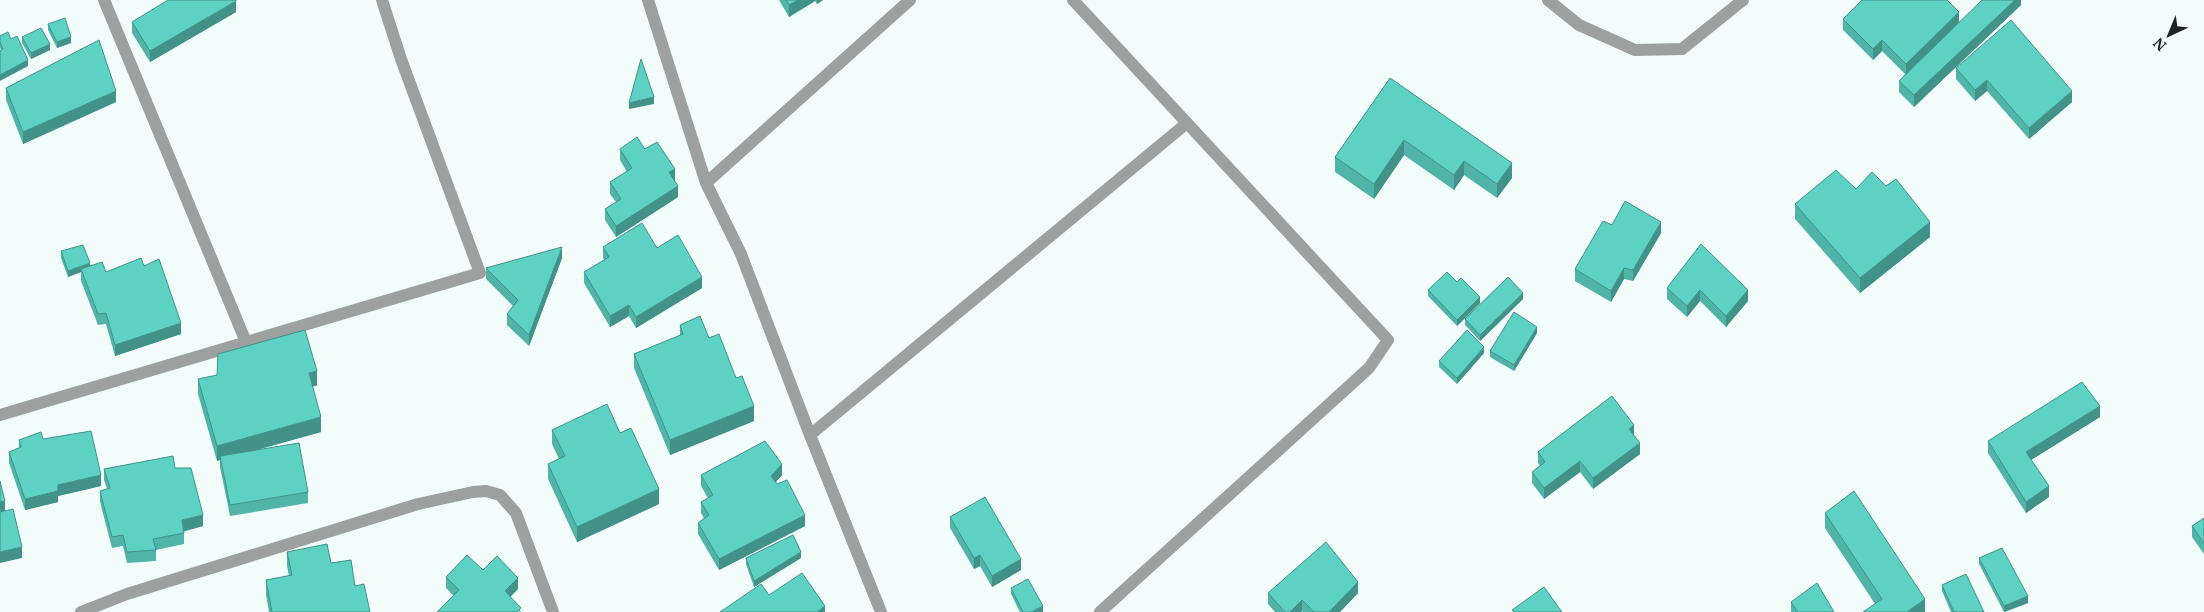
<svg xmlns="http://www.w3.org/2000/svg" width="2204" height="612" viewBox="0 0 2204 612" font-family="Merriweather,serif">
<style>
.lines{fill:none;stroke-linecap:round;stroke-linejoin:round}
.street{stroke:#9ca09f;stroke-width:12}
.wall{fill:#51b4a9}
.shaded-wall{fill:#42928a}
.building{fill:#5ed1c5;stroke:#42928a}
</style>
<rect width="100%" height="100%" fill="#f2fcfb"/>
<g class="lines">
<path class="street" d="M104,0L246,342
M648,0L706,183L741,254L810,435L881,612
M1548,0L1579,25L1635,50L1682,49L1743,0
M706,183L910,0
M0,415L480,273L401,59L382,0
M810,435L1187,123L1073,0
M81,612L127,594L418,504L473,492L486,491L500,495L516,513L553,612
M1100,612L1369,368L1388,340L1187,123"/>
</g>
<path class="wall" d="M779,0H823L817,4L815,1L789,17Z
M2021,0V5L1914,107L1899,92V81L1905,74L1882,51L1873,60L1843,30V19L1959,23Z
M236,12L150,62L132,33V22Z
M48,24L71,43L57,48L48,30Z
M0,36L28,66L1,50L0,48Z
M22,37L50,50L31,59L22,43Z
M1956,68L2072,102L2029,139L1987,91L1975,101L1956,79Z
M1390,78L1512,178L1497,198L1464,175L1454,190L1404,155L1374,199L1335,172V157Z
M6,88L116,102L23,144L6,100Z
M620,149H645L675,180H674L678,197L616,237L605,220V209L616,202L610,194V182L627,172L620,160Z
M1856,189L1930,237L1860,293L1795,219V204Z
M1612,225L1661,233L1633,281L1624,279L1611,302L1575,281V269Z
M603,247L657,248L702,288L636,328L629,316L610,327L584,283V272L604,260L603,258Z
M61,251L90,266L106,272L181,334L115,356L106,324L98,325L81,281V272L68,277L61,258Z
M562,258L529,346L507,325V314L513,306L486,279V268Z
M1667,288L1748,290V301L1726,327L1700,301L1687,317L1667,299Z
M1428,290L1480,303L1457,326L1428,296Z
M1523,299L1480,341L1465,325V319Z
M680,325L709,338L736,378L754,421L670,455L634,368V354L680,336Z
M1537,333L1514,371L1490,357V351Z
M1484,353L1457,384L1439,367V361Z
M198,379L317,385L312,387L321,432L252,451L308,492V503L230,516L220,467V460L217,461L198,394Z
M2100,417L2031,460L2049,497L2026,513L1988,453V441Z
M552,430L620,433L659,504L577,542L548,479V464L559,459L552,444Z
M1634,435L1640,454L1593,489L1580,472L1544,499L1532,483V472L1540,466L1538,463V452Z
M43,439L101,486L58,496V502L25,510L9,463V452L19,448V440Z
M175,468L203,526L184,531V544L156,550V561L127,563L123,546L112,548L100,502V491L107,489L104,480V469Z
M701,475H782L776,482L805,526L719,570L698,534V523L704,518L701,513V502L708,498L701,486Z
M1825,513L1925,612L1875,604L1825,528Z
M950,517L1021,570L992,587L980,566L974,569L950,528Z
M2204,518V554L2192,537V526Z
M287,552L331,563L355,586L370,612H269L266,595V580L289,576L287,566Z
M746,558H801L754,587L746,564Z
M1979,558L2028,603L2004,612L1979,564Z
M483,570L518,589L510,597L521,612L453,595L446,588V577Z
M1942,585L1984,612H1951L1942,591Z
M1011,588L1043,612H1020L1011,594Z
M1268,593H1358L1340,612H1303L1302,611L1301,612H1275L1268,604Z
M1791,602L1834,612H1791Z"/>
<path class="shaded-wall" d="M798,0H815V1L789,17V5Z
M817,0H823L817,4Z
M2015,0H2021V5L1914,107V95Z
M236,1V12L150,62V51Z
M1959,12V23L1906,75V64Z
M71,37V43L57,48V42Z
M1882,40V51L1873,60V49Z
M50,44V50L31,59V53Z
M28,60V66L0,81V75Z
M1987,80V91L1975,101V90Z
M116,91V102L23,144V132Z
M2072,91V102L2029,139V128Z
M654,97V104L629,109V103Z
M1404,140V155L1374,199V184Z
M1464,161V175L1454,190V175Z
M1512,163V178L1497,198V184Z
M675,169V180L669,183V172Z
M678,186V197L616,237V226Z
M1661,222V233L1633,281V270Z
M1930,222V237L1860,293V278Z
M562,247V258L529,346V335Z
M90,263V269H81V272L68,277V271Z
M1624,268V279L1611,302V291Z
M702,277V288L636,328V317Z
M1700,290V301L1687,317V306Z
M1748,290V301L1726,327V316Z
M1523,293V299L1480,341V335Z
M1480,297V303L1457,326V320Z
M629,305V316L610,327V316Z
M181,323V334L115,356V345Z
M1537,327V333L1514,371V365Z
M1484,347V353L1457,384V378Z
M317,371V385L309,388V373Z
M754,406V421L670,455V440Z
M2100,406V417L2026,463V452Z
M321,417V432L221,460L220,456V460L217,461V446Z
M1634,425V436L1629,429Z
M1640,443V454L1593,489V478Z
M1580,461V472L1544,499V488Z
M782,464V475L771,487V476Z
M101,475V486L58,496V502L25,510V499L58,485Z
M2049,486V497L2026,513V502Z
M659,489V504L577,542V527Z
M5,501V512L0,513V502Z
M203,515V526L182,532V520Z
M805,515V526L719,570V559Z
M22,547V558L0,563V552Z
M801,552V558L754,587V581Z
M980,555V566L974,569V558Z
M1021,559V570L992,587V576Z
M518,578V589L505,602V591Z
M1358,582V593L1340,612H1329Z
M2028,596V603L2004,612V606Z
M1925,599V612H1907Z
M1302,600V611L1301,612H1290Z
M825,606V612H817Z
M1043,606V612H1031Z"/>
<path class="building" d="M168,0H236V1L150,51L132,22Z
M786,0H798L789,5Z
M1862,0H1947L1959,12L1906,64L1882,40L1873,49L1843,19Z
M1982,0H2015L1914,95L1899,81Z
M65,18L71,37L57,42L48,24Z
M2011,20L2072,91L2029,128L1987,80L1975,90L1956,68Z
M41,28L50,44L31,53L22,37Z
M8,32L11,39L17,36L28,60L0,75V51L3,49L0,42V36Z
M99,40L116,91L23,132L6,88Z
M641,59L654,97L629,103Z
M1390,78L1512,163L1497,184L1464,161L1454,175L1404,140L1374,184L1335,157Z
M637,137L645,149L657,142L675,169L669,172L678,186L616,226L605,209L621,199L610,182L632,168L620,149Z
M1836,170L1856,189L1872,172L1886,186L1896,179L1930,222L1860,278L1795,204Z
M1625,201L1661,222L1633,270L1624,268L1611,291L1575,269L1603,221L1612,225Z
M642,223L657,248L678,235L702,277L636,317L629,305L610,316L584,272L609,257L603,247Z
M1701,244L1748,290L1726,316L1700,290L1687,306L1667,288Z
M83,245L90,263L68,271L61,251Z
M562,247L529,335L507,314L518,300L486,268Z
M141,258L144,266L159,259L181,323L115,345L106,313L98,314L81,269L102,262L106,272Z
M1447,272L1457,282L1461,278L1480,297L1457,320L1428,290Z
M1508,277L1523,293L1480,335L1465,319Z
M1514,312L1537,327L1514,365L1490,351Z
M700,316L709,338L719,334L736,378L742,376L754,406L670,440L634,354L683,334L680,325Z
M305,330L317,371L309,373L321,417L217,446L198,379L217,375L218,354Z
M1467,330L1484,347L1457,378L1439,361Z
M2082,382L2100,406L2026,452L2049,486L2026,502L1988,441Z
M1612,396L1634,425L1629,429L1640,443L1593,478L1580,461L1544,488L1532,472L1545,462L1538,452Z
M607,404L620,433L631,428L659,489L577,527L548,464L565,456L552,430Z
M91,431L101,475L58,485V491L25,499L9,452L21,447L19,440L41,432L43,439Z
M765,441L782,464L771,476L777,484L787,480L805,515L719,559L698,523L709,515L701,502L713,495L701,475Z
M299,443L308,492L230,505L220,456Z
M173,456L175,468H191L203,515L182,520L184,533L153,539L156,550L127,552L123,535L112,537L100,491L110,488L104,469Z
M0,481L5,501L0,502Z
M1854,491L1925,599L1907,612H1863L1882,599L1825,513Z
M985,497L1021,559L992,576L980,555L974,558L950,517Z
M13,509L22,547L0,552V512Z
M2204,518V543L2192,526Z
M793,535L801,552L754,581L746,558Z
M1326,542L1358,582L1329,612H1314L1302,600L1290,612H1285L1268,593Z
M327,544L331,563L351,560L355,586L364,584L370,612H272L266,580L292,575L287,552Z
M2002,548L2028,596L2004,606L1979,558Z
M467,555L483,570L497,556L518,578L505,591L521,608L517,612H437L459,590L446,577Z
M802,573L825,606L817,612H720L761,584L769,595Z
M1966,574L1984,612H1954L1942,585Z
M1028,579L1043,606L1031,612H1023L1011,588Z
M1817,583L1834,612H1798L1791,602Z
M1544,587L1562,612H1514L1512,610Z"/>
<g transform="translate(2169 35) rotate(224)" stroke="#f2fcfb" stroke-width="4" paint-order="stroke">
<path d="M0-4L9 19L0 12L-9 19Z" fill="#1f2322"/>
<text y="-8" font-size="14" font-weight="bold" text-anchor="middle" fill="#1f2322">N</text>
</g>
</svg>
